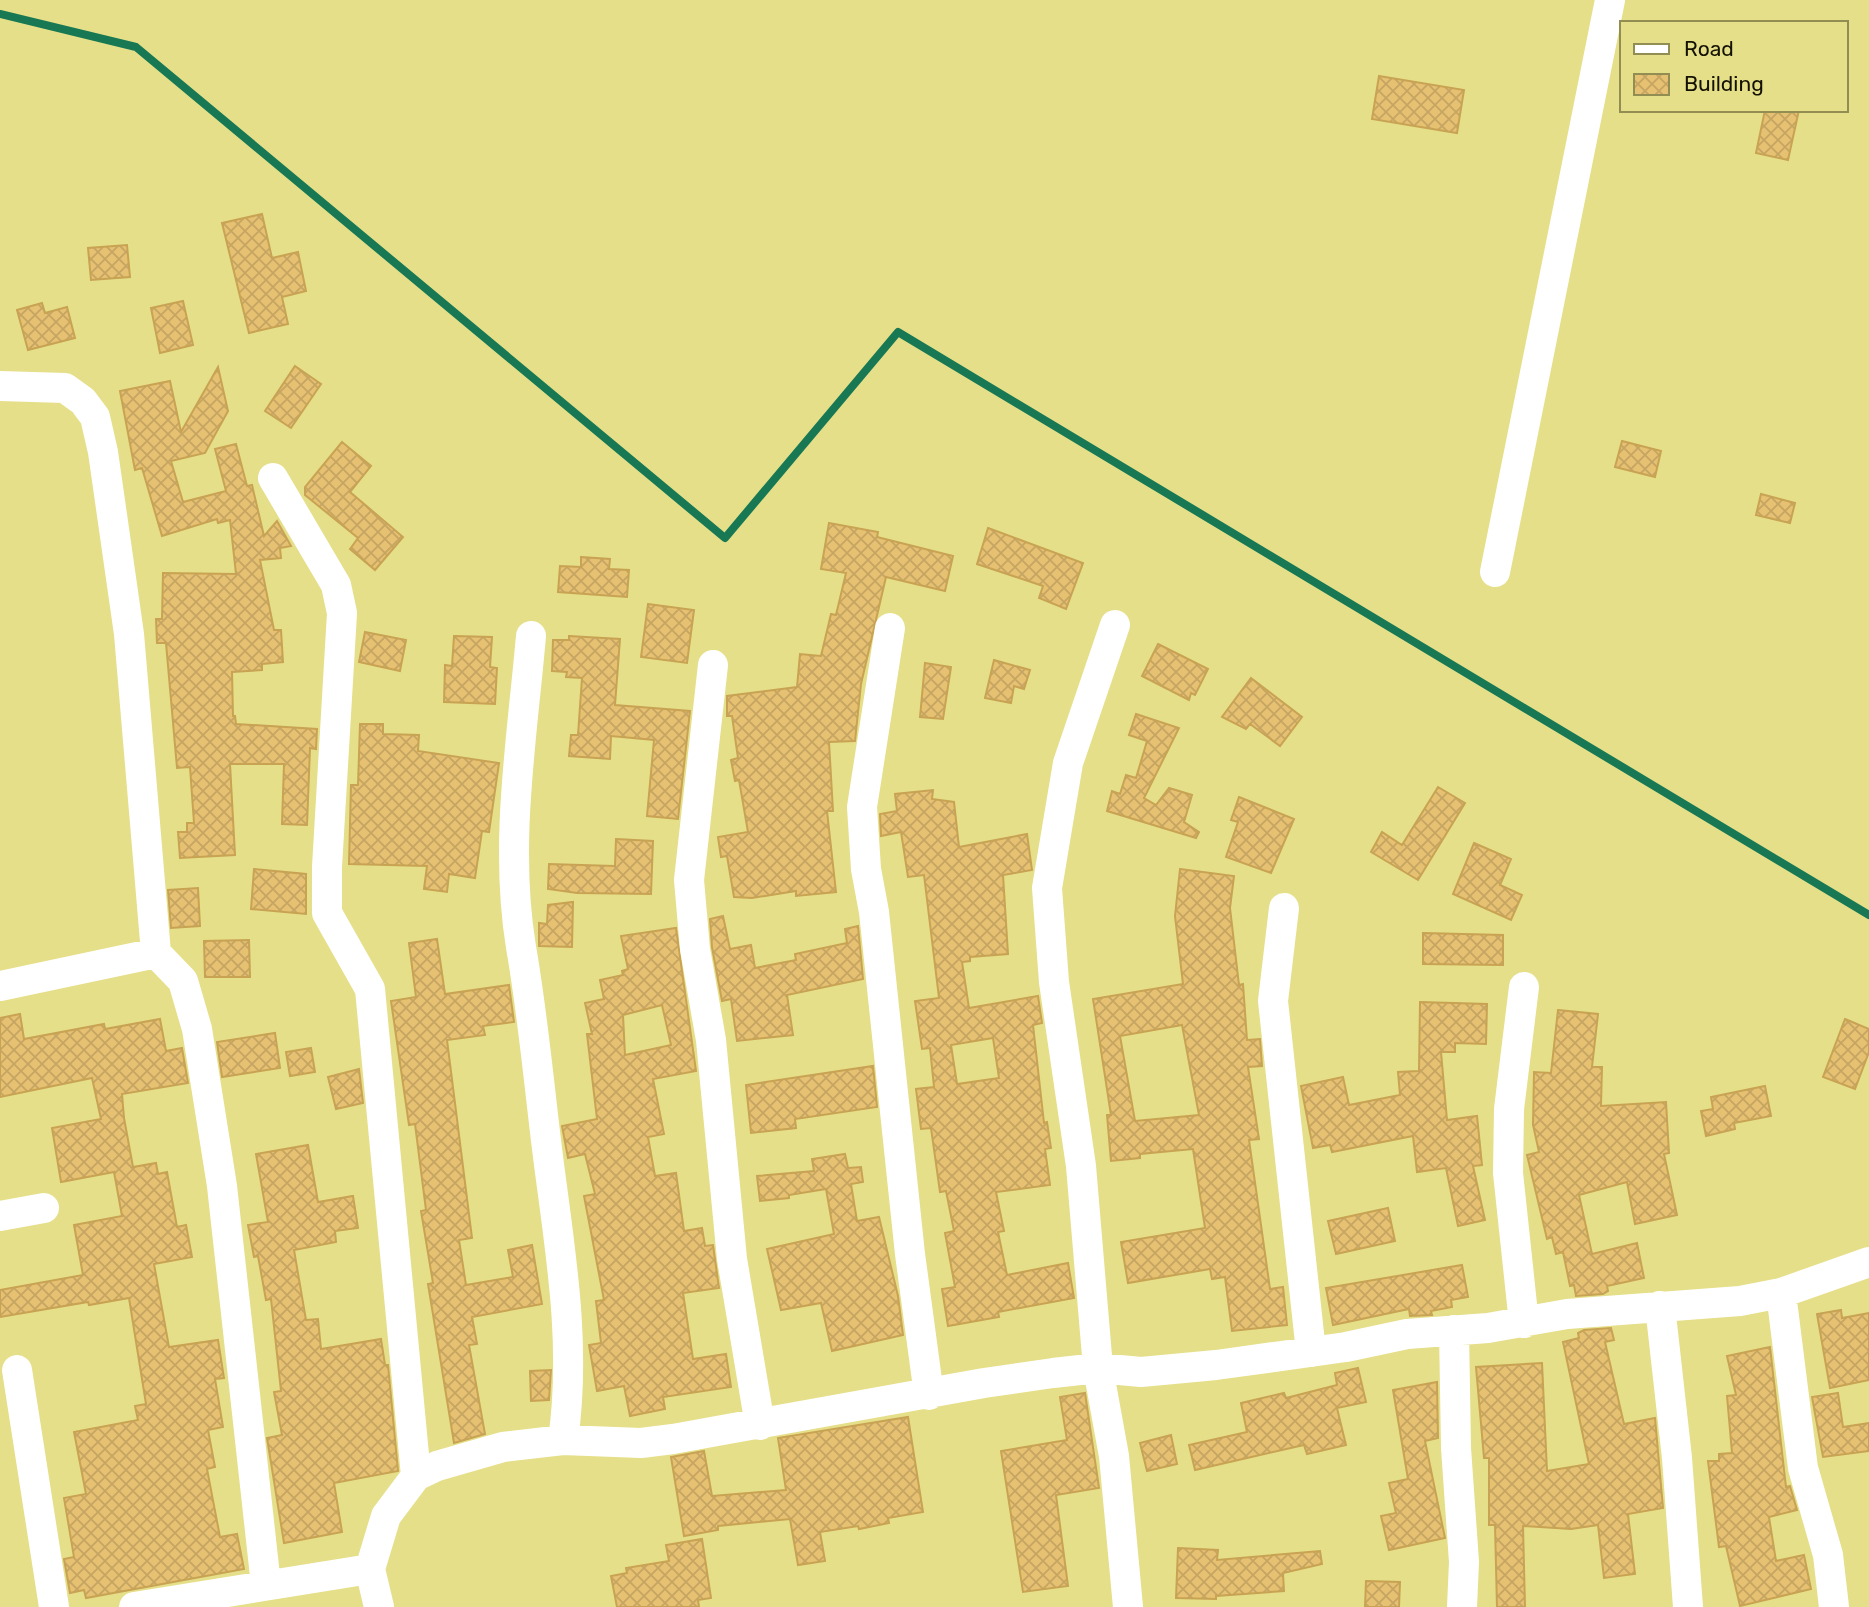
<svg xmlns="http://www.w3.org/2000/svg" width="1869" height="1607" viewBox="0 0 1869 1607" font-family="Rubik,sans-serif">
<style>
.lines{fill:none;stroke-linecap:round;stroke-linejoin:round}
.stream{stroke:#177853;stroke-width:8}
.building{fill:url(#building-cross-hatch);stroke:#c8a354;stroke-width:2;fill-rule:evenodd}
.minor{stroke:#fff;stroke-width:30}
</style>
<defs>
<pattern id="building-cross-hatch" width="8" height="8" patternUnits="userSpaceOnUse" patternTransform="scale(1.75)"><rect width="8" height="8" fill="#e7c172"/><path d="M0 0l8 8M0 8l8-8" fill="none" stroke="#c5a561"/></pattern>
</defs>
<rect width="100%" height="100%" fill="#e6df89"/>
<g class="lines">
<path class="stream" d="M0,14L136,47L725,538L898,332L1869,915"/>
</g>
<path class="building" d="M1379,76L1464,90L1457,133L1372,119Z
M1765,110H1799L1788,160L1756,153Z
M262,214L272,258L298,252L306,291L282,297L288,324L249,333L222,223Z
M127,245L130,277L91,280L88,248Z
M183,301L193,345L160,353L151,308Z
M42,303L45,313L67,307L75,338L28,350L17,310Z
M295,366L321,384L291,428L265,411Z
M218,367L228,411L205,453L171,461L183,502L226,491L215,449L236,444L247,486L252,485L264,536L277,521L291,546L280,548L281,558L260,560L274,630H281L283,662L262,664V670L232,672L233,716H235L236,724L317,729L316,749L310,748L307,825L282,824L284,764H230L235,855L180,858L178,832H187V823H194L190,767L177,768L166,643H157L156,619H162L163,573L236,574L230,520L218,523L217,519L162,536L142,468L135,470L120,391L170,381L181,432Z
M1622,441L1661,451L1655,477L1615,467Z
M342,442L371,466L350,492L403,537L375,570L350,549L358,538L305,495V487Z
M1761,494L1795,503L1790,523L1756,515Z
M829,523L878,532L877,537L953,556L945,591L886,577L861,684L855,741L829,742L833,811H827L836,892L796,896V891L752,898L734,897L727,856L721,857L718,837L748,832L739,780L735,781L731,760L738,758L732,716H727V696L797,687L800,654L821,656L831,614L836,615L846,573L821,569Z
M988,528L1083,563L1066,609L1039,598L1043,586L977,564Z
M581,557L610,559L609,569L629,570L627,597L558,592L560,566L581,567Z
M648,604L694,610L687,663L641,657Z
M365,632L406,640L400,671L359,662Z
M454,636L492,637L490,667L497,668L495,704L444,702L445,665L452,666Z
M569,636L620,639L615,705L690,711L678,819L647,816L654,740L611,736L610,759L569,756L571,735H578L582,678L566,677L567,672L552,671L553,640H569Z
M1158,644L1208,669L1195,695L1191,693L1189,700L1142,676Z
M994,660L1030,670L1024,689L1014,686L1011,703L985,698Z
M925,663L951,667L943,719L920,717Z
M1251,678L1302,717L1280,746L1250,724L1246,729L1222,717Z
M1136,714L1179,728L1144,798L1156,805L1169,788L1192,795L1184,822L1199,832L1196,838L1107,811L1112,791L1120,794L1126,775L1136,778L1147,741L1129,735Z
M360,724H383V734L419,735L418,751L499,763L489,832L482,831L475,878L449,874L447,892L424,889L427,866L349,864L351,785H358Z
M1438,787L1465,803L1418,880L1371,852L1382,832L1402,845Z
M933,790L932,799L954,802L959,847L1027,834L1032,870L1003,875L1008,954L970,957V961L962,962L969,1008L1038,996L1042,1023L1033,1025L1044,1123L1047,1122L1051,1148L1045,1149L1050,1185L996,1192L1004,1231L998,1232L1007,1275L1068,1263L1074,1298L998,1312L999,1317L948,1326L942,1289L955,1287L945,1233L954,1231L946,1191L940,1192L931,1128L921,1129L916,1089L934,1087L930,1048L922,1049L915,1001L939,998L924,875L908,877L901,832L881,836L880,814L897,811L895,794ZM993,1038L999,1078L957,1084L951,1045Z
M1239,797L1294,819L1271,873L1226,857L1238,822L1231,820Z
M616,839L653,841L651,894L577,893L548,889L549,864L615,866Z
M1474,843L1511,859L1500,885L1522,895L1511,920L1453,894Z
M254,869L306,874V914L251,909Z
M1180,869L1234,876L1230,908L1239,985L1243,984L1247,1040L1260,1039L1262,1066L1248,1067L1259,1139L1249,1140L1270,1289L1283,1287L1287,1325L1232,1331L1225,1277L1212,1279L1210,1269L1128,1283L1121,1242L1205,1228L1193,1149L1140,1154V1158L1111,1161L1107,1115H1111L1093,999L1183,984L1175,916ZM1182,1025L1199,1115L1135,1121L1120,1036Z
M198,888L200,926L171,928L168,890Z
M573,902L572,947L539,946V923L547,924L548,905Z
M723,916L730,949L751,945L755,968L796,960L795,954L847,943L845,929L858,926L863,979L787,995L793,1035L737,1041L731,999L722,1001L712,947L710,919Z
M676,928L696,1071L653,1079L664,1134L648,1137L655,1176L676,1173L684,1231L702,1228L705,1246L713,1245L719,1288L683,1293L693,1359L726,1354L731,1387L663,1397L665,1409L630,1416L624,1386L597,1391L589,1345L601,1343L596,1301L604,1300L584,1196L595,1194L585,1154L568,1158L562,1126L597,1119L587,1034H592L585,1003L604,999L600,980L623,975L622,971L628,969L621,936ZM662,1005L671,1045L625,1055L623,1015Z
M1423,933L1503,935V965L1423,964Z
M437,939L445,994L509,985L514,1022L483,1026L485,1035L447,1040L472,1238L459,1240L466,1285L513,1277L508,1250L532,1245L542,1304L472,1317L477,1344L469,1345L485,1434L454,1443L428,1284L433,1283L421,1211L426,1210L415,1124L409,1125L391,1001L416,997L409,943Z
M249,940L250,977H205L204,941Z
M1420,1002L1487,1004L1486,1044L1455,1043V1052H1441L1447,1120L1477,1116L1482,1165L1473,1166L1485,1220L1458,1226L1446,1168L1417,1172L1413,1136L1332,1152L1330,1145L1313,1148L1301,1086L1343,1077L1349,1105L1400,1095L1398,1072L1419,1071Z
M1558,1010L1598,1014L1592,1067H1602L1601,1106L1666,1102L1669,1153L1664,1154L1677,1215L1635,1224L1627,1182L1579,1195L1592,1254L1637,1243L1644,1278L1607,1286L1608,1291L1603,1294L1576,1296L1574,1285L1570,1286L1563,1252L1556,1254L1552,1237L1547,1239L1527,1155L1539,1152L1533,1125L1534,1072L1551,1073Z
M20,1014L24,1039L104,1024L105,1029L160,1019L166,1051L182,1048L188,1083L122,1094L124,1118L133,1167L156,1163L158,1174L167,1172L177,1227L186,1225L192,1257L154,1264L169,1347L218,1340L224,1378L215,1379L223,1427L208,1430L215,1467L207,1469L220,1537L237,1534L244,1569L86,1598L84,1590L70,1593L64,1559L74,1557L64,1498L86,1494L74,1432L138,1420L135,1406L146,1404L129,1298L89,1305L88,1302L0,1317V1290L83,1275L74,1225L122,1216L114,1172L61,1182L52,1128L101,1119L92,1078L0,1097V1018Z
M1845,1019L1869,1029V1052L1855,1089L1823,1077Z
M275,1033L280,1068L222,1077L217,1042Z
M311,1048L315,1072L290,1076L286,1052Z
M873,1066L877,1107L795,1119L796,1128L751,1133L746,1085Z
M359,1069L363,1103L336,1109L328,1077Z
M1765,1086L1771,1116L1734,1123L1735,1129L1706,1136L1701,1111L1713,1109L1711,1097Z
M308,1145L318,1202L353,1196L358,1228L335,1231L336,1242L294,1250L306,1320L318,1319L321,1349L381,1339L385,1365H388L398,1471L334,1483L342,1532L284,1543L267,1438L282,1435L274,1392L281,1391L271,1299L266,1300L258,1256L254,1257L248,1225L268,1222L256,1154Z
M845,1154L848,1168L861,1167L863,1182L851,1184L857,1221L879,1217L898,1296L903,1335L832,1351L821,1303L781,1310L767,1249L834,1234L826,1189L789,1195V1198L760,1201L757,1176L814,1171L812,1159Z
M1388,1208L1395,1241L1336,1254L1328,1221Z
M1462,1265L1468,1297L1451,1300L1452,1307L1431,1311L1432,1315L1410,1316L1409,1309L1333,1325L1326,1288Z
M1841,1310L1842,1318L1869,1313V1380L1830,1388L1817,1314Z
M1611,1328L1614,1340L1605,1342L1624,1424L1655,1418L1663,1508L1628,1514L1635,1574L1604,1578L1598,1525L1571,1529L1523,1526L1525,1607H1497L1495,1525H1489V1458H1484L1476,1367L1542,1363L1547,1471L1589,1464L1563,1342L1579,1338L1578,1333L1584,1330Z
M1770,1347L1786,1487L1790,1486L1797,1510L1769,1517L1776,1561L1804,1555L1811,1589L1740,1606L1726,1546L1719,1547L1708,1461H1719V1454L1732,1453L1727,1396L1736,1395L1727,1356Z
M1358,1368L1366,1402L1337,1408L1346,1445L1307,1454L1304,1445L1195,1470L1189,1445L1247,1432L1241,1403L1284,1393L1286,1398L1337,1385L1335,1373Z
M551,1370L549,1400L531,1401L530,1371Z
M1437,1382L1438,1438L1425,1441L1445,1538L1389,1550L1381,1516L1396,1513L1389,1483L1408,1479L1393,1390Z
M1085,1393L1099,1488L1056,1495L1068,1586L1023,1592L1001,1451L1067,1440L1060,1397Z
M1838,1393L1843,1427L1869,1423V1451L1823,1457L1812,1397Z
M908,1417L923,1512L888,1518L889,1523L859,1529L858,1526L820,1532L825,1561L798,1565L790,1519L718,1526V1530L684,1536L671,1457L704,1451L712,1496L786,1490L778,1438Z
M1171,1435L1177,1464L1147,1471L1140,1443Z
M702,1539L711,1598L698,1600L699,1607H617L611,1576L627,1573L626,1568L669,1561L666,1545Z
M1178,1548L1218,1550L1217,1560L1320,1551L1322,1564L1283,1573L1284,1591L1216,1596V1599L1176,1598Z
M1366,1581L1400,1582L1399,1607H1365Z"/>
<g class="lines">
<path class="minor" d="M0,386L65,388L83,401L95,417L103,452L129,634L156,953
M273,478L336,585L342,613L327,867V913L370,989L416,1476
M1495,572L1610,0
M1115,625L1068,763L1047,888L1054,982L1081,1166L1098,1368L1114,1456L1128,1607
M890,628L862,807L866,869L874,912L910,1254L929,1395
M531,636C522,739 504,844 521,947C534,1021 540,1097 550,1172C562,1262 576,1350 563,1440
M713,665L689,880L695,949L711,1040L732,1259L760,1425
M1284,908L1273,1001L1311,1352
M0,986L156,953L183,981L197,1029L222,1186L266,1585
M0,1216L44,1208
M1781,1293L1803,1468L1828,1555L1834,1607
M1660,1306L1677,1458L1688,1607
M1524,1323L1508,1173L1509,1109L1524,987
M1454,1330L1456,1448L1464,1562L1462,1607
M17,1370L54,1607
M134,1607L370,1569
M379,1607L370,1569L386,1516L416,1476L437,1466L503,1447L563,1440L641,1443L673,1439L984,1383L1053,1373L1098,1368L1141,1372L1216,1365L1346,1347L1407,1334L1488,1328L1567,1314L1740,1301L1781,1293L1869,1262"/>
</g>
<rect x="1620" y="21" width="228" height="91" fill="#e6df89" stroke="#928d52" stroke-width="2"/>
<rect x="1634" y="44" width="35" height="10" fill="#ffffff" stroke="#928d52" stroke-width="2"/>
<text x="1684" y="56" font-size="21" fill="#131100">Road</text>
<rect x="1634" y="74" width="35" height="21" fill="url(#building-cross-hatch)" stroke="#928d52" stroke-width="2"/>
<text x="1684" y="91" font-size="21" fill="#131100">Building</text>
</svg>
